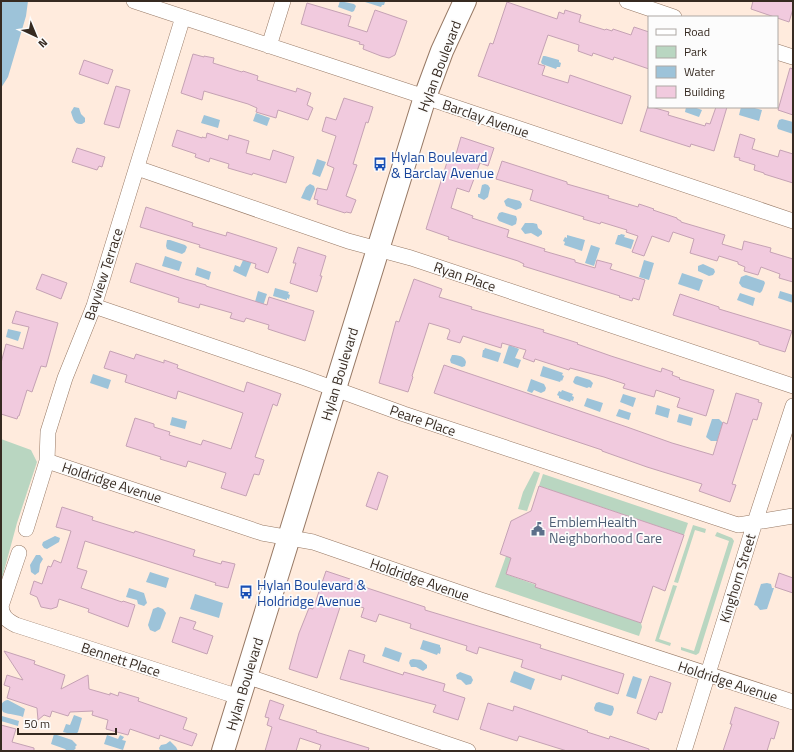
<svg xmlns="http://www.w3.org/2000/svg" width="794" height="752" viewBox="0 0 794 752" font-family="'Titillium Web',sans-serif">
<style>
.green{fill:#b9d6c1}
.water{fill:#9dc3d9}
.building{fill:#f1cade;stroke:#c5a2b4}
.lines{fill:none;stroke-linecap:round;stroke-linejoin:round}
.street-casing{stroke:#977965;stroke-width:16}
.primary-casing{stroke:#977965;stroke-width:24}
.street{stroke:#fff;stroke-width:15}
.primary{stroke:#fff;stroke-width:22}
.labels{text-anchor:middle;dominant-baseline:central;stroke-width:3.5;stroke-linejoin:round;paint-order:stroke}
.street-label{font-size:14px;fill:#362a21;stroke:#fcfcfc}
.transit-label{font-size:14px;fill:#164399;stroke:#fcfcfc;text-anchor:start}
.service-label{font-size:14px;fill:#4e5e75;stroke:#fcfcfc;text-anchor:start}
</style>
<rect width="100%" height="100%" fill="#ffebdd"/>
<path class="green" d="M1,439L31,450L37,462L17,523L1,582Z
M534,471L540,473L527,511L518,509L523,492Z
M543,474L688,523L684,535L539,486Z
M693,525L706,529L705,533L695,530L678,583L674,582Z
M717,532L732,538L734,541L699,653L696,655L681,650V647L694,651L729,541L715,536Z
M506,556L511,558L506,574L641,623L642,627L639,636L495,587Z
M673,585L677,586L659,639L671,643L670,646L655,641Z"/>
<path class="water" d="M1,1H28L26,16L8,77L1,88Z
M340,1L354,4L356,6L354,11L352,12L338,7Z
M366,1H383L385,2L384,5H382L381,7L365,2Z
M543,56H545L559,60V62L561,63L560,67H557L556,69L542,64L541,62Z
M74,107L79,108L81,114L85,118V122L82,124C74,125 73,118 71,112Z
M686,107H694L702,110L699,117L685,112Z
M741,107H751L762,110L759,121L739,115Z
M256,113L270,118L267,126L253,121Z
M204,115L220,120L218,128L201,123Z
M782,119L793,122V134L778,129L777,126L779,120Z
M317,159L326,162L320,177L312,174Z
M310,184L314,186L315,189L310,201L301,198L306,187Z
M485,184L488,185L490,188L488,197L484,200L478,197V194H480L482,185Z
M508,198L520,201L522,204L521,208L516,210L506,206L504,201Z
M502,212L516,216L517,219L516,224L512,226L499,221L497,218L499,213Z
M525,223H533L537,224L538,228L542,231V234L538,237L531,233L525,234L521,229Z
M621,234L625,235L624,237L634,240L631,249L615,244L618,235H620Z
M567,235L585,240L582,251L564,245L565,242L563,241L565,237L567,238Z
M167,240H170L185,245L187,247L185,252L182,254L167,249L166,246Z
M591,245L600,248L594,266L585,263Z
M165,256L182,262L179,271L162,266Z
M244,258L252,261L246,277L233,271L235,265L240,267Z
M644,260L654,263L649,280L639,277Z
M703,264L714,269L715,272L713,275L709,276L698,271V266Z
M197,267L211,272L209,280L195,275Z
M682,273L703,280L699,291L678,284Z
M746,275L764,281L765,283L762,291L760,293L742,287L739,283L741,277Z
M275,288L289,292L288,294L290,295L289,299L287,298V300L273,296Z
M258,291L267,294L261,312L253,309Z
M780,291L793,295V303L778,298Z
M740,293L755,298L753,306L737,300Z
M8,329L21,332L18,341L6,337Z
M509,345L519,349L515,358L521,360L518,368L503,363Z
M485,348L501,353L498,362L482,357L483,350H484Z
M452,355C458,355 465,356 466,362L465,366L462,367L451,363L450,360Z
M543,366L563,373L562,375L564,376L562,381L561,380L560,382L540,376Z
M93,374L111,380L108,389L90,383Z
M577,376L590,380L593,383L591,388L589,387L587,388L575,384L573,382L575,377Z
M531,379L544,384L546,388L545,391L541,393L534,390L532,393L527,391Z
M562,390L573,394L572,396L574,397L573,401L571,400L570,402L559,398V396L557,395L559,391L561,392Z
M623,394L636,398L633,407L620,402Z
M587,398L603,403L600,412L584,406Z
M657,405L670,409L668,418L655,414Z
M619,409L631,413L629,420L616,416Z
M679,414L693,418L691,426L677,422Z
M172,417L187,421L185,429L170,425Z
M712,419H719L723,423L717,441H711L706,437Z
M55,536L60,538L59,542L47,549L44,548L42,545L43,542Z
M36,555H40L43,559L40,564L39,572L35,575L31,572L30,565Z
M150,572L169,578L166,588L146,582Z
M767,583L771,584L772,588H774L767,609L760,610L757,606L754,605L761,584Z
M129,588L144,593L147,603L144,606L138,604L137,600L126,597Z
M195,594L223,603L219,618L190,609Z
M158,607L163,609L166,613L160,629L155,632L150,630L148,625L153,609Z
M423,640L440,645V647L441,648L440,654L438,653L437,655L420,649Z
M385,647L402,653L399,662L382,656Z
M413,659L421,660L427,665V668L423,671L416,667H411L409,663L410,660Z
M514,671L535,679L531,690L510,682Z
M460,672L471,676L473,680L471,684L466,685L461,680L457,679L456,675Z
M633,676L642,679L636,699L626,696Z
M8,700L25,709L23,717C16,714 10,715 3,712C0,706 1,701 8,700Z
M599,702L613,706L614,709L612,715L610,716L595,711L594,708L596,703Z
M74,715L82,718L78,732L75,735L63,732L66,724L70,725Z
M2,716L19,721L18,726L1,721Z
M54,734L72,740L77,745L75,747L76,748L73,751H67L65,749L51,744Z
M107,735L118,739L120,735L124,737L122,740L126,741L123,750L104,744Z
M170,741L176,747L178,751H160L159,748L161,745L166,744Z"/>
<path class="building" d="M753,1H793V9L789,22L751,9Z
M507,2L557,19L559,12L564,14L565,10L581,15L579,22L605,30L606,29L612,31L613,29L631,35L634,27L649,32V69L614,57L613,60L593,53L592,56L578,51L579,45L548,35L538,64L545,66L542,75L568,83L570,75L631,96L622,124L478,76L490,43L493,44Z
M307,3L351,16L348,26L367,32L375,10L407,21L395,55L389,58L381,56L363,49L364,45L359,44L360,42L301,24Z
M193,54L204,57V56L214,58L213,63L242,72L243,71L258,76L257,80L296,92L297,88L311,93L307,105L313,108L308,120L278,110L276,118L256,112L257,108L248,104L204,91L202,100L181,93Z
M84,60L113,70L108,84L79,74Z
M790,68L793,69V115L778,110Z
M116,86L130,90L119,128L104,124Z
M344,98L373,107L368,123L366,122L353,164L357,165L346,196L356,200L351,213L346,212L345,213L317,204L318,200L314,199L317,188L327,190L334,168L327,165L336,136L322,131L326,117L336,120Z
M648,106L669,112L668,115L705,126L706,123L710,124L716,107H727L714,151L691,144L690,147L640,131Z
M177,130L202,138V137L206,138L207,133L228,140L229,135L249,141L246,153L270,160L273,150L294,157L286,183L253,173L252,175L228,168L229,164L210,158L209,162L195,157L196,154L172,146Z
M740,134L755,139L752,149L778,157L780,150L793,154V183L764,174V173L754,170L755,165L739,160L740,158L734,157Z
M461,137L494,148L488,166L480,163L469,192L457,188L451,208L473,216L472,218L509,230L507,237L545,249L544,251L575,260V262L595,268L597,260L612,264L610,269L645,280L639,300L633,298L632,301L619,297L620,296L523,266L524,264L518,261L448,239L449,237L426,229L448,159L454,161Z
M77,148L105,157L102,167L99,166L97,170L72,162Z
M502,161L567,182V184L609,196L608,198L638,207L639,204L654,209L653,210L677,218V219L681,221V222L725,235L722,244L742,250L744,241L771,248L770,252L793,259V282L779,278L780,274L761,267L758,275L744,271L745,267L738,264V262L719,256L717,261L690,253L694,239L673,232L669,242L652,236L644,256L632,252L638,236L626,232L627,230L601,222L600,224L583,219L584,217L530,200L533,190L496,179Z
M146,207L193,223L192,226L226,236L227,232L277,248L268,273L255,268L256,264L199,247L200,245L140,227Z
M298,247L326,256L320,276H322L317,292L290,283L296,263H293Z
M136,263L185,279L206,285V286L267,305L269,297L314,311L305,341L268,329L269,325L246,318L244,322L230,318L232,313L200,304L199,308L178,302L179,298L130,282Z
M42,274L67,283L61,299L36,289Z
M414,279L442,289L439,297L472,307L471,309L544,330L543,332L578,343L577,344L611,356L661,372L662,368L673,372L672,375L680,378L679,379L714,390L706,416L677,407L680,398L656,390L654,397L623,388L625,384L604,377L570,368L569,370L535,359L534,362L523,358L526,350L502,343L501,348L463,336L460,343L447,339L450,331L449,329L429,323L412,376L413,377L408,392L379,383L396,321L399,322Z
M680,294L719,307V309L792,331L785,352L759,344V342L673,315Z
M16,311L58,323L46,367L41,366L32,392L27,390L19,416H18L17,419L1,414V363L6,344L23,349L29,327L12,323Z
M110,351L134,359L136,354L164,363V360L178,365L177,368L244,392L247,382L281,394L277,406L273,404L255,457L264,460L259,475L254,474L246,496L221,488L226,473L188,461L186,467L160,459L161,457L126,446L135,418L154,424V427L170,432L169,435L201,445L203,440L231,449L243,413L178,391L176,399L125,382L127,375L104,368Z
M444,365L627,427L672,443L713,455L723,422L727,424L736,393L759,400L758,402L762,403L757,420L753,419L732,484L736,485L730,502L699,491L702,484L647,467L602,451V450L548,432L434,393Z
M378,472L388,476L377,510L366,506Z
M539,486L684,535L665,591L653,586L641,623L535,587L536,584L506,574L511,558L500,554L511,521L531,511Z
M62,507L93,517L92,520L134,533L135,531L195,550L193,556L221,564L222,561L235,564L228,588L215,585L216,583L85,541L77,568L87,571L81,588L122,602L123,601L135,605L128,627L88,612L89,609L59,599L57,607L51,609L41,607L37,597L30,594L34,581L42,584L48,566L51,567L54,560L61,563L71,531L56,527Z
M326,571L353,580L352,583L425,607V610L541,645L540,648L624,674L618,694L562,675L561,680L521,667L523,660L499,653L479,647L477,654L466,650L467,646L410,628L411,624L379,614L376,622L361,617L364,608L342,601L317,678L289,669L299,633L309,608L313,609Z
M779,573L793,578V593L775,587Z
M180,617L196,622L193,629L213,636L207,654L172,642Z
M349,650L365,655L363,662L403,675L404,672L445,684L443,691L465,698L458,720L433,712L436,705L340,679Z
M4,651L35,661L34,664L65,675L61,689L88,675L89,689L110,695V693L118,696L119,692L139,698L138,701L187,718L183,729L197,734L192,746L160,735L159,739L130,729L128,735L106,729L108,720L92,715L93,711L70,712L68,716L52,711L50,717L44,715L38,720L37,708L7,698L10,687L4,685L7,675L23,680Z
M650,676L671,683L662,713L659,712L656,720L637,713Z
M270,700L284,705L279,719L317,731L316,732L369,748L368,751H319L321,745L300,738L296,751H265L272,727L267,725L269,718L265,717Z
M488,703L513,711L514,706L588,731L587,732L609,739L610,736L649,749V751H567L519,736L517,741L480,729Z
M735,707L779,722L774,739L771,738L767,751H723L732,724H730Z
M1,725L16,729L12,742L34,748V751H1Z"/>
<g class="lines">
<g class="street-casing">
<path id="street" d="M134,1L425,97L793,221
M627,1L674,17
M269,46L283,1
M777,52L793,57
M137,168L348,241L411,258L793,386
M94,306L302,377L404,414L738,525L793,516
M47,461L262,533L313,542L481,600L793,702
M26,529L47,461L48,432L65,378L94,306L183,17
M19,553L1,606C2,616 6,620 16,625L239,697
M246,676L468,751
M684,751L755,522L793,406"/>
</g>
<g class="primary-casing">
<path id="primary" d="M223,751L425,97L442,51L465,1"/>
</g>
<use href="#street" class="street"/>
<use href="#primary" class="primary"/>
</g>
<defs>
<g id="bus-bare" transform="scale(1.08)"><path d="M-5-6H5V4H4V6H2V4H-2V6H-4V4H-5ZM-3.5-4V0h7V-4ZM-3.5 1.2v1.5H-2V1.2ZM2 1.2v1.5H3.5V1.2Z" fill="#1a4fb4" stroke="#fcfcfc" stroke-width="2.5" paint-order="stroke"/></g>
<g id="civic-bare" transform="scale(1.08)"><path d="M-.6-6.5H3V-4.5H.6V-3L4-1V1h2V6H-6V1h2V-1L-.6-3ZM-1.2 2.5V6h2.4V2.5Z" fill="#5c6f8a" stroke="#fcfcfc" stroke-width="2.5" paint-order="stroke"/></g>
</defs>
<g fill-rule="evenodd">
<use href="#bus-bare" x="380" y="164"/>
<use href="#civic-bare" x="538" y="529"/>
<use href="#bus-bare" x="246" y="592"/>
</g>
<g class="labels">
<g class="street-label">
<text transform="translate(439 66) rotate(-69)">Hylan Boulevard</text>
<text transform="translate(486 118) rotate(19)">Barclay Avenue</text>
<text transform="translate(103 274) rotate(-72)">Bayview Terrace</text>
<text transform="translate(465 276) rotate(19)">Ryan Place</text>
<text transform="translate(339 374) rotate(-73)">Hylan Boulevard</text>
<text transform="translate(423 420) rotate(19)">Peare Place</text>
<text transform="translate(112 482) rotate(18)">Holdridge Avenue</text>
<text transform="translate(737 578) rotate(-73)">Kinghorn Street</text>
<text transform="translate(420 579) rotate(19)">Holdridge Avenue</text>
<text transform="translate(121 659) rotate(18)">Bennett Place</text>
<text transform="translate(728 681) rotate(18)">Holdridge Avenue</text>
<text transform="translate(244 684) rotate(-73)">Hylan Boulevard</text>
</g>
<g class="transit-label">
<text x="391" y="156">Hylan Boulevard<tspan x="391" dy="16">&amp; Barclay Avenue</tspan></text>
<text x="257" y="584">Hylan Boulevard &amp;<tspan x="257" dy="16">Holdridge Avenue</tspan></text>
</g>
<g class="service-label">
<text x="549" y="521">EmblemHealth<tspan x="549" dy="16">Neighborhood Care</tspan></text>
</g>
</g>
<rect width="794" height="752" fill="none" stroke="#362a21" stroke-width="4"/>
<rect x="648" y="16" width="130" height="92" fill="#fcfcfc" stroke="#ada8a4"/>
<rect x="656" y="29" width="20" height="6" fill="#ffffff" stroke="#ada8a4"/>
<text x="684" y="36" font-size="12" fill="#362a21">Road</text>
<rect x="656" y="46" width="20" height="12" fill="#b9d6c1" stroke="#ada8a4"/>
<text x="684" y="56" font-size="12" fill="#362a21">Park</text>
<rect x="656" y="66" width="20" height="12" fill="#9dc3d9" stroke="#ada8a4"/>
<text x="684" y="76" font-size="12" fill="#362a21">Water</text>
<rect x="656" y="86" width="20" height="12" fill="#f1cade" stroke="#ada8a4"/>
<text x="684" y="96" font-size="12" fill="#362a21">Building</text>
<g transform="translate(36 36) rotate(136)" stroke="#fcfcfc" stroke-width="3" paint-order="stroke">
<path d="M0-3L7 15L0 10L-7 15Z" fill="#362a21"/>
<text y="-6" font-size="11" font-weight="bold" text-anchor="middle" fill="#362a21">N</text>
</g>
<path d="M18 728v6h98v-6" fill="none" stroke="#362a21" stroke-width="2"/>
<text x="24" y="728" font-size="12" fill="#362a21" stroke="#fcfcfc" stroke-width="3" paint-order="stroke">50 m</text>
</svg>
